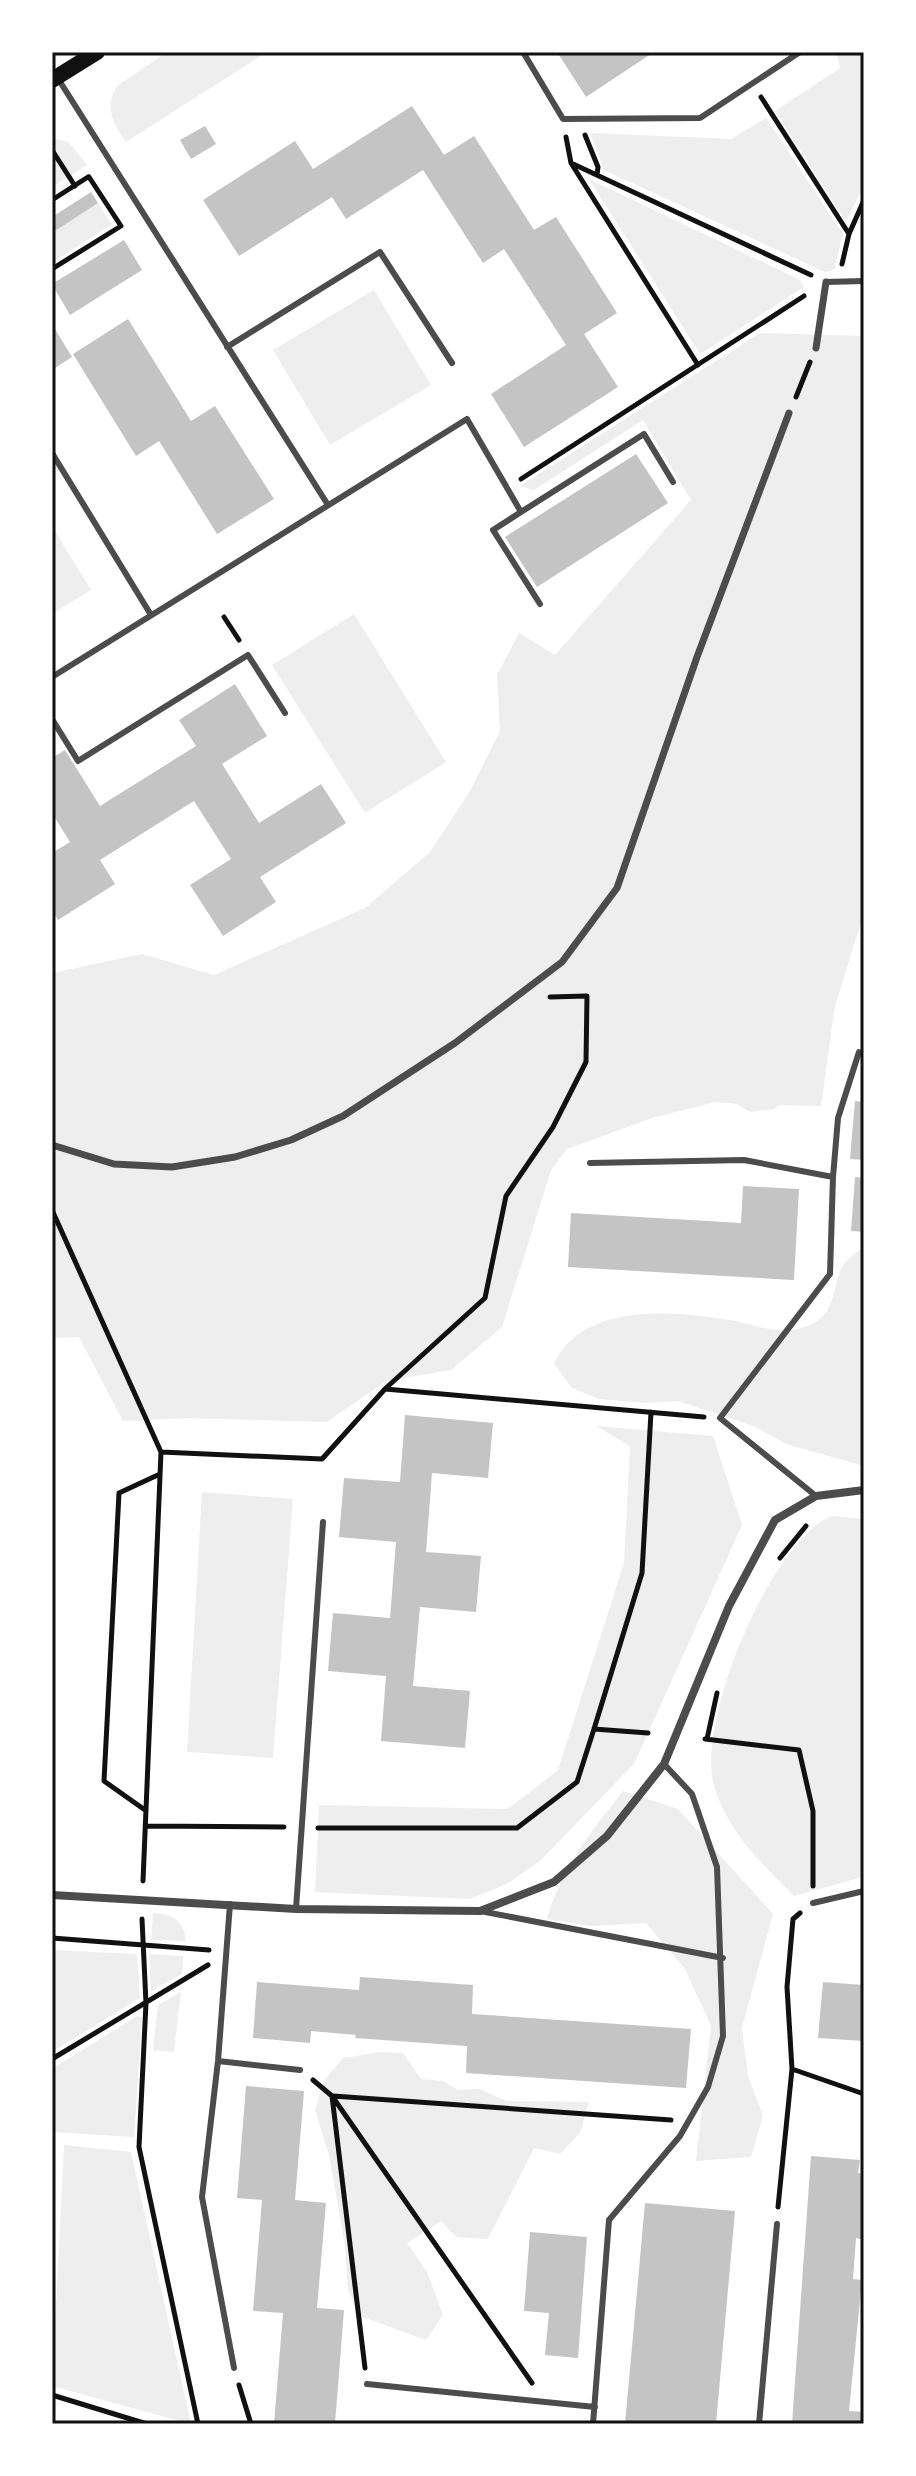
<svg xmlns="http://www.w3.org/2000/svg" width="916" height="2476" viewBox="0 0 916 2476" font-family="Manrope,sans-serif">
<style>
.green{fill:#eee}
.building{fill:#c4c4c4}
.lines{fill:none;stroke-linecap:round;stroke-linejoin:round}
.path{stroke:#111;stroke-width:5}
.service{stroke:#4c4c4c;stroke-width:6}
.pedestrian{stroke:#4c4c4c;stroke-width:7}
.minor{stroke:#4c4c4c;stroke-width:8}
.secondary{stroke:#111;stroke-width:16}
.neatline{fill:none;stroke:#111;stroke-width:3}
</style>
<rect width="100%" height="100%" fill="#fff"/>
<path class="green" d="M167,52H267L126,142C113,123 104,108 117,86Z
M836,52H864V185L846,222L775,111L840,68Z
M766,118L843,234L834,270L825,272L604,170L590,133L731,139Z
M52,138L69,142L87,165L52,187Z
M589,179L800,280L804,287L700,354Z
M98,203L112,224L52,263V233Z
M374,290L431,385L330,445L273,350Z
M760,333L864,336V913L835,1006L821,1106L779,1105L774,1109L750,1112L737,1104L716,1102L652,1118L567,1149L551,1170L502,1327L451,1370L386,1381L327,1422L187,1418L123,1421L79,1337L52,1338V973L142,954L214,975L365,908L430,852L470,791L500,731L497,675L519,633L555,655L691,500L643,420L534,490L520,486Z
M52,526L91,590L52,614Z
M354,614L446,762L365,813L272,665Z
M864,1247V1466L786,1444L756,1427L678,1401L645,1403L599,1399L572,1388L554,1364C582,1302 673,1311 729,1320C759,1325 781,1338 812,1324C836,1313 832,1287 842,1267C845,1260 857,1252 864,1247Z
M596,1426L713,1436L742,1525L634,1764L541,1860L507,1884L469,1899L315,1892L319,1805L508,1809L558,1770L624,1563L630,1446Z
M202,1492L293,1499L273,1758L187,1752Z
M832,1516L864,1519V1874L859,1878L794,1896C762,1864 729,1833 715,1789C693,1726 771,1540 832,1516Z
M623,1791L678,1809L773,1914L742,2028L748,2076L763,2116L751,2157L696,2161L711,2026L685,1969L646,1923L590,1926L547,1919C561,1869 591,1831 623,1791Z
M153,1913C172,1914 184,1920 186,1941L151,1940Z
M52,1950L137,1954L140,1998L52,2052Z
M149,1954L183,1956L182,1974L151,1991Z
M181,1992L174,2052L153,2050L158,2005Z
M137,2016L142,2017L134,2137L52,2132V2069Z
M381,2052L403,2053L421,2079L443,2081L458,2090L479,2089L507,2101L589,2102L580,2133L560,2154L534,2148L488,2239L456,2237L441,2221L407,2243L427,2272L443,2315L426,2340L360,2316L348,2290L345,2246L329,2155L315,2110L325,2079L343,2058Z
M64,2145L131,2152L191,2424L52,2386Z"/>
<path class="building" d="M557,52H654L586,97Z
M412,106L444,155L474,136L534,230L556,217L617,313L584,334L618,387L524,447L491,394L566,345L504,249L483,263L423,170L346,219L332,197L239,256L203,200L295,141L313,169Z
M205,126L216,144L191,159L180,140Z
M91,192L98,203L52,233V217Z
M124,240L142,270L70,315L52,284Z
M128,319L191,421L215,406L274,499L217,534L159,441L136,456L73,354Z
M52,324L72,357L52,370Z
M636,454L668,503L537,587L505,537Z
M235,684L267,736L222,764L259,823L321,784L346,823L260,877L276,902L223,936L190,885L231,859L194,801L100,860L115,884L58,920L52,910V853L70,842L52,813V758L65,750L100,806L196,746L179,720Z
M855,1101L864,1102V1160L850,1159Z
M855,1177L864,1178V1232L851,1231Z
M743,1186L799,1189L794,1280L568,1267L571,1213L741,1223Z
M405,1415L493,1423L488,1478L432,1473L426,1552L481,1556L476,1612L420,1607L413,1686L470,1691L465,1748L381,1741L386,1676L328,1671L333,1613L390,1618L396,1542L339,1537L344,1478L400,1482Z
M360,1977L473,1985L472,2014L691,2029L686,2088L466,2073L467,2046L355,2038L356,2035L311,2031L310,2043L253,2038L257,1982L359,1990Z
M823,1982L864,1985V2041L818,2038Z
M246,2086L304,2091L295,2200L326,2203L317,2308L344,2310L335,2424H274L283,2313L253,2311L262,2200L237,2198Z
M811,2156L860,2160L858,2173L864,2174L861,2239L856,2238L853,2279L862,2280L849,2411L864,2412V2424H792Z
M645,2203L735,2211L716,2424H625Z
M530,2232L587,2237L578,2358L545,2355L549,2313L524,2311Z"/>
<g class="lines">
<path class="path" d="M761,97L849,234
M585,135L598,167L597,175
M566,137L571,163
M52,150L75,186
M52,200L88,177
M842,264L849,234L864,200
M52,269L121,226L89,177
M698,365L571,163L811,275
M796,397L810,362
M521,479L804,296
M224,617L239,640
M52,1210L161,1452L143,1881
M386,1388L485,1298L506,1196L553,1127L586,1062L587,996L550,997
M161,1452L322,1459L385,1389L704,1417
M780,1558L806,1526
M594,1729L642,1573L651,1412
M705,1739L799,1750L813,1811V1886
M707,1739L717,1693
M145,1810L104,1781L119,1493L160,1474
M145,1826L284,1827
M318,1828H517L577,1782L594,1729L648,1733
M800,1913L793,1919L787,1987L792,2069L864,2094
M142,1919L146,2003L139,2147L198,2424
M52,1938L209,1950
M52,2059L208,1965
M313,2080L332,2096L365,2368
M332,2096L532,2383
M333,2096L671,2120
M778,2207L792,2069
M239,2385L251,2424
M52,2395L147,2424"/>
<path class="service" d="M523,52L563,119L700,118L800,52
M57,77L328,505
M826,282L864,281
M227,347L380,252L452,363
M52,453L151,615
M521,512L493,530L540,604
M52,677L467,419L521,512L644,434L673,482
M52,719L78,761L248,655L285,713
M590,1163L744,1160L833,1177L830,1274L720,1418L816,1496
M833,1177L838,1118L859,1052
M813,1903L864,1891
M230,1904L218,2061L202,2197L234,2368
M296,1909L323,1522
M480,1911L723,1958
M218,2061L300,2070
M367,2384L595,2407
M593,2424L609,2220L680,2136L708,2087L723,2036L717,1867L692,1794L664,1764
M759,2424L777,2224"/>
<path class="pedestrian" d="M816,348L826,282
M52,1145L114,1164L172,1167L235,1157L291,1140L343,1116L455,1043L562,962L617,888L697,657L789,413"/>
<path class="minor" d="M52,1895L296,1909L480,1911L554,1882L607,1836L664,1764L729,1606L775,1520L816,1496L864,1490"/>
<path class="secondary" d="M52,80L97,52"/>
</g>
<rect width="916" height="2476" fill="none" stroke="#ffffff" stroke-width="108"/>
<rect x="54" y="54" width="808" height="2368" class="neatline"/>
</svg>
